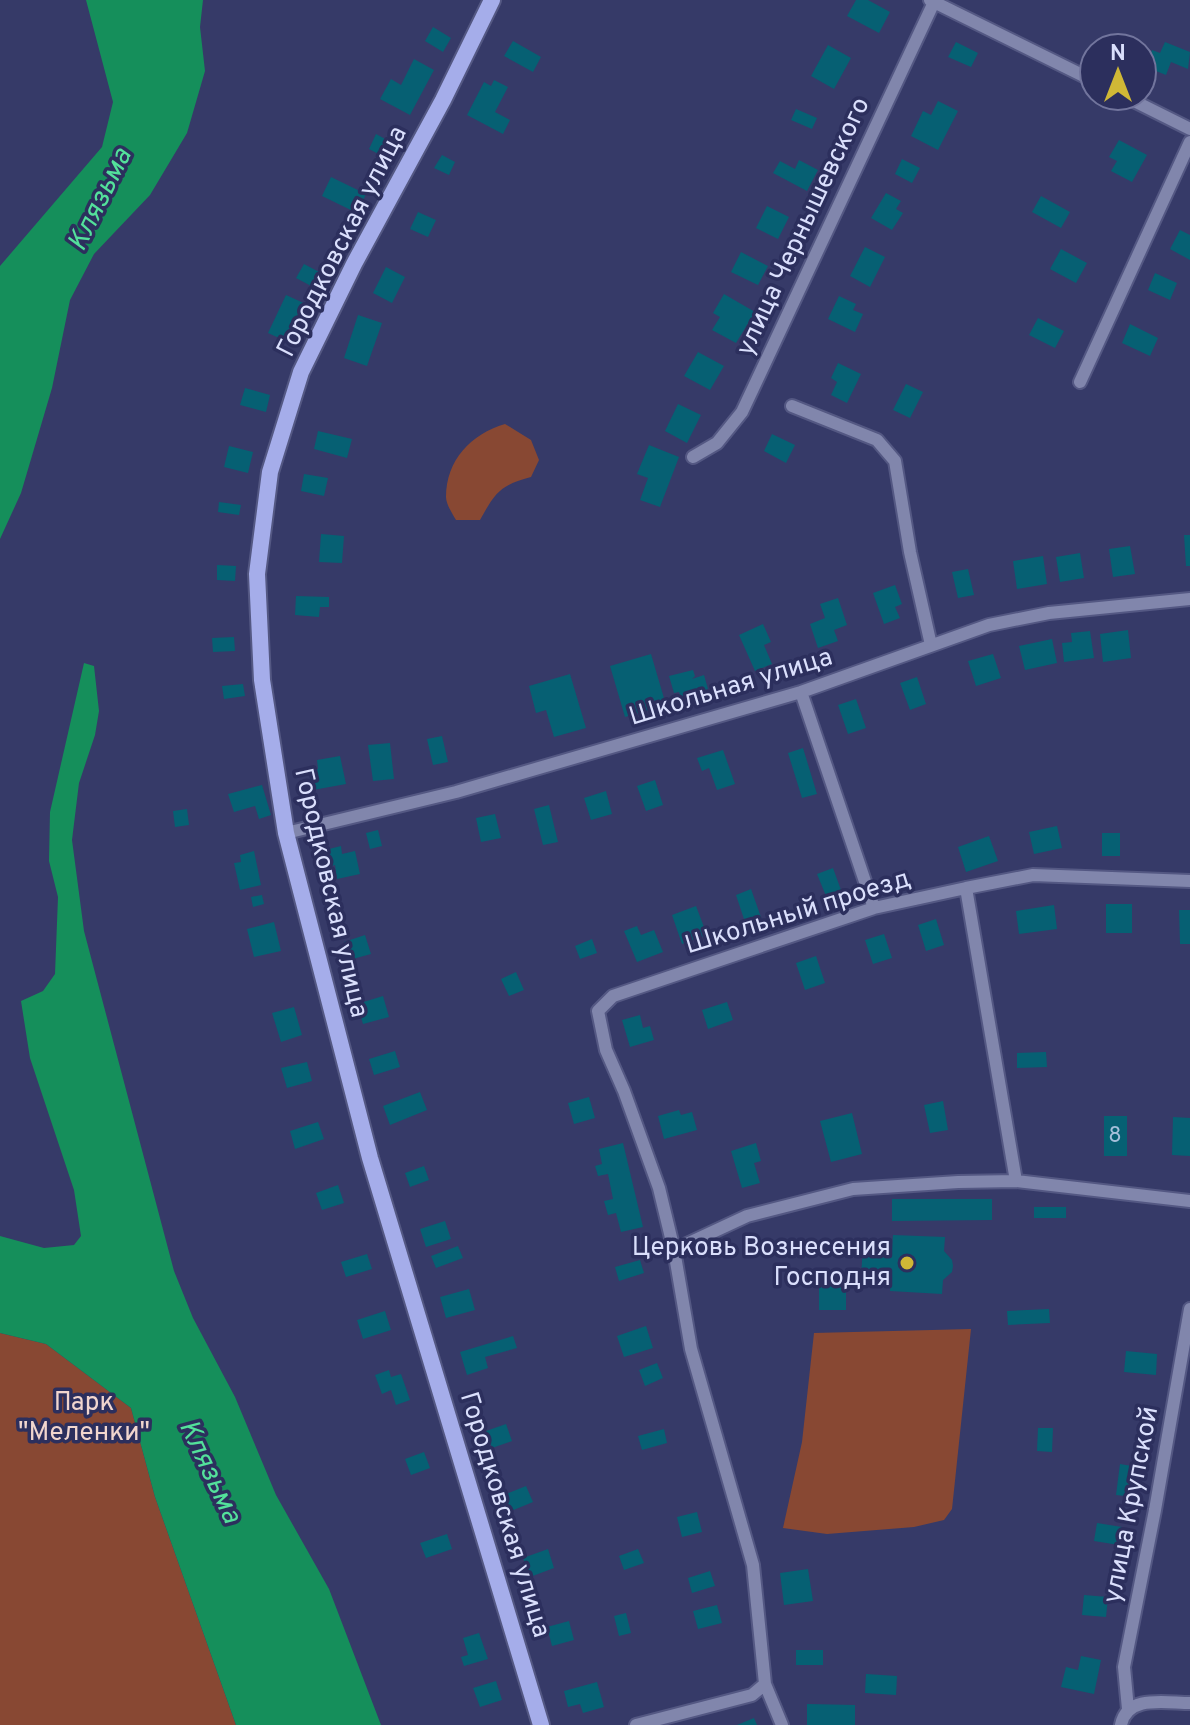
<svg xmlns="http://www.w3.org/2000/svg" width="1190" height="1725" viewBox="0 0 1190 1725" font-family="Overpass,sans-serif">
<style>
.green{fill:#884833}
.water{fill:#158f5b}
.building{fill:#066073}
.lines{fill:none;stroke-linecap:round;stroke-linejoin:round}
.minor-casing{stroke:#545883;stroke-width:16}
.secondary-casing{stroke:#545883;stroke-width:20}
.minor{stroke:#8186ac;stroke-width:12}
.secondary{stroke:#a5adea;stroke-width:16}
.poi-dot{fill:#d0b836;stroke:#2c2f5d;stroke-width:3}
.labels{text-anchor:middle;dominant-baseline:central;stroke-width:7;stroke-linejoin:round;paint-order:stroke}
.number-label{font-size:22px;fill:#a5bfda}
.street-label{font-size:26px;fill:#dadffc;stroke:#2c2f5d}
.poi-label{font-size:26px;fill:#dadffc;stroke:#2c2f5d;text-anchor:end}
.park-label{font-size:26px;fill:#f1d6ce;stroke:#2c2f5d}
.water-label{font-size:28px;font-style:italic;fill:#53e19b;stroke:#2c2f5d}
</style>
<rect width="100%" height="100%" fill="#363a68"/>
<path class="green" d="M505,424L531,440L539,460L531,477C500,485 495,493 480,520H456C452,513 446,504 446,497C446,460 471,434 505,424Z
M971,1329L952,1509L944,1520L914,1527L827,1534L783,1528L802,1442L814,1333Z
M0,1333L46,1344L131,1408L155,1497L236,1725H0Z"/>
<path class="water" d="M86,0H203L200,27L205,71L187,133L150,195L94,254L70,300L52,388L21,493L0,539V266L102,147L113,102Z
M84,663L94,666L99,711L95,735L79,783L72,840L84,931L174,1271L193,1318L235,1397L276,1495L329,1589L381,1725H236L155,1497L131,1408L46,1344L0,1333V1236L44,1248L74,1245L81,1236L74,1190L30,1058L21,1001L43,991L55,974L58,897L49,861L50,812Z"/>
<path class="building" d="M856,0H868L890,12L879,33L847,16Z
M433,27L451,38L443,52L425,41Z
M513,41L541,57L533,72L504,56Z
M956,42L978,53L971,67L948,57Z
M1165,42L1190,52L1188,69L1171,62L1166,75L1146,67L1152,50L1160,53Z
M828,45L851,58L834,89L811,76Z
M414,59L434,70L410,115L380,99L391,79L401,85Z
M494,80L508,87L495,112L510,120L503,134L467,115L484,82L491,86Z
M938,101L958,111L938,150L911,136L923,111L931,115Z
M796,109L817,118L812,129L791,120Z
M376,134L396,145L388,159L369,149Z
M1119,140L1147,155L1132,182L1111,171L1117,161L1109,157Z
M442,155L455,162L449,175L434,168Z
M902,159L920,168L912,183L895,174Z
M799,160L818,170L807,191L773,173L780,161L795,169Z
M331,177L366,194L357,213L322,196Z
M886,193L901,201L896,209L903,213L892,230L871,218Z
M1041,196L1070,212L1061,228L1032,212Z
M767,206L789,217L778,239L756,228Z
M418,212L436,220L428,237L410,229Z
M1180,230L1190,235V260L1170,249Z
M865,247L885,257L870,287L850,276Z
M1061,249L1087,263L1076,283L1050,269Z
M741,252L768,266L758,285L731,272Z
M304,264L323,274L315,288L296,278Z
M386,267L405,277L392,303L373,293Z
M1155,273L1177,283L1170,300L1148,290Z
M724,294L755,312L736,343L712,330L720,317L713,313Z
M286,295L308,305L290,343L268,333Z
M839,296L856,304L853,310L863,314L855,332L828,319Z
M358,315L382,323L367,366L344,358Z
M1038,318L1064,331L1055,348L1029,335Z
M1130,324L1158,338L1150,356L1122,343Z
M698,352L724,366L710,390L684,376Z
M838,363L861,374L847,403L831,395L837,382L831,378Z
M906,384L923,392L910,418L893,410Z
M245,388L270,395L266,412L240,405Z
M678,404L701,415L687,443L665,431Z
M318,431L352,439L347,458L314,449Z
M772,434L795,445L786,463L764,451Z
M649,445L679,457L660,507L640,500L648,478L637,474Z
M229,446L253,452L248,473L224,467Z
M304,474L328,478L324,496L301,491Z
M219,502L241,505L239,515L218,512Z
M321,534L344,536L342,563L319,562Z
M1184,535H1190V566H1186Z
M1130,546L1135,574L1113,577L1109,549Z
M1080,553L1084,578L1060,582L1056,557Z
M1043,556L1047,584L1017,589L1013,561Z
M217,565L236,566L235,581L217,580Z
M968,569L974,595L958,598L952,572Z
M895,585L902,604L895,607L900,618L884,624L873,593Z
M296,596L329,597V607H320L319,617L295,615Z
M838,598L847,625L834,630L838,641L818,648L810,624L825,618L820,604Z
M763,624L771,642L764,645L772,664L755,671L739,635Z
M1128,630L1131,658L1103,662L1100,634Z
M1090,631L1094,658L1064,662L1062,643L1072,642L1071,633Z
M234,637L235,651L213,652L212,638Z
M1052,639L1057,663L1025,670L1019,646Z
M651,654L666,705L625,717L610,666Z
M993,654L1001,678L976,686L968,661Z
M693,670L695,676L692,679L704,675L708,689L681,697L679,692L674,693L669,676Z
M570,674L586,728L554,737L546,710L536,713L529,686Z
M917,677L926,704L910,710L900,683Z
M243,684L245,696L224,699L222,686Z
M856,699L866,728L848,734L838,705Z
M442,736L448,762L433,765L427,739Z
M390,743L394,779L373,781L368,745Z
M803,748L817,794L802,798L788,753Z
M723,750L735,784L717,790L709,768L702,771L697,758Z
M340,756L346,784L313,790L309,771L318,769L317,760Z
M655,780L663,805L646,811L637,786Z
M262,785L271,815L259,819L255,806L234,812L228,794Z
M606,791L612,814L591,820L584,798Z
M549,805L558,842L543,845L534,809Z
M187,809L189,825L175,827L173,811Z
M495,814L501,838L481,842L476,818Z
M1057,826L1062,848L1034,854L1029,832Z
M378,830L382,846L370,849L366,833Z
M1102,833H1120V856H1102Z
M989,836L998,861L966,872L958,847Z
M341,846L342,854L355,851L360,874L337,879L335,865L329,867L325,850Z
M254,851L261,885L240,890L234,863L241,862L240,855Z
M833,868L841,890L826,896L817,874Z
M751,889L762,920L746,925L736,895Z
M262,895L264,904L253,907L251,897Z
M1106,904H1132V933H1106Z
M1054,905L1057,929L1019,934L1016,911Z
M696,906L707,935L682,944L672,915Z
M1179,910H1190V944H1180Z
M936,919L944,945L926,951L918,925Z
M274,922L281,951L254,957L247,929Z
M637,926L641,935L654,930L663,952L637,962L624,931Z
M884,934L892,958L873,964L865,940Z
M365,935L371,954L349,960L344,942Z
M592,939L597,953L580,959L575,946Z
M816,956L825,983L805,990L796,963Z
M516,972L524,990L509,996L501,979Z
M383,996L389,1017L363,1024L357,1004Z
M727,1002L733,1020L708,1029L702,1010Z
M294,1007L302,1035L281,1042L272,1013Z
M640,1015L643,1028L650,1026L654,1040L630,1047L622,1020Z
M395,1051L400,1067L374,1075L369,1059Z
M1046,1052L1047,1067L1017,1068V1053Z
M307,1062L312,1081L287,1088L281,1068Z
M420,1092L427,1110L390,1125L383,1106Z
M589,1097L595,1118L574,1124L568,1103Z
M943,1101L948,1130L930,1133L924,1105Z
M679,1110L681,1115L692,1112L697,1130L664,1139L658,1116Z
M852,1113L862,1154L831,1162L820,1121Z
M1104,1116H1127V1156H1104Z
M1173,1117L1190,1118V1156L1172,1155Z
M318,1122L324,1139L295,1149L290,1131Z
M623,1143L643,1227L621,1232L616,1213L608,1215L604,1201L613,1199L608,1174L598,1176L595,1166L602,1164L599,1149Z
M756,1143L761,1161L754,1163L760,1183L742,1188L731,1151Z
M424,1166L429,1180L410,1187L405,1173Z
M338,1185L344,1203L322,1210L316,1193Z
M892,1199H992V1220L892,1221Z
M1034,1207H1066V1218H1034Z
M445,1221L451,1239L426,1247L420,1229Z
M893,1235L945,1237L944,1251L952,1260L953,1266L952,1272L943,1280L942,1294L890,1291L891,1278L861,1277L863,1246L892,1248Z
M458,1246L463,1258L436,1268L431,1256Z
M367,1254L372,1269L346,1277L341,1262Z
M640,1260L644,1273L619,1281L615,1267Z
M819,1285H846V1310H819Z
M469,1289L475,1310L446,1318L440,1297Z
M1049,1309L1050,1323L1008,1325L1007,1311Z
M385,1311L391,1330L363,1339L357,1320Z
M646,1326L653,1348L624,1357L617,1336Z
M513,1336L517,1348L485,1357L488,1368L467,1375L460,1352Z
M1126,1351L1157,1354L1156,1375L1124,1372Z
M657,1363L663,1378L645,1386L639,1370Z
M389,1370L391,1377L401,1374L410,1400L396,1405L391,1390L382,1394L375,1375Z
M506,1424L512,1441L492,1448L486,1431Z
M1038,1428H1053L1052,1452L1037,1451Z
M664,1429L667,1443L642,1450L638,1436Z
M424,1452L430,1468L411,1475L405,1459Z
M1120,1464L1138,1467L1134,1497L1116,1495Z
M526,1486L533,1502L511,1511L504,1495Z
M697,1512L702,1532L682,1537L677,1517Z
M1097,1523L1122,1527L1119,1545L1094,1541Z
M447,1534L452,1549L426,1558L420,1543Z
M548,1549L554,1568L530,1577L523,1558Z
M638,1549L644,1563L624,1570L619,1556Z
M808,1569L813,1601L784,1605L780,1573Z
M710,1571L715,1586L692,1593L688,1578Z
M1084,1595L1108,1597L1106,1617L1082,1615Z
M717,1605L722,1623L698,1629L693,1611Z
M626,1613L631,1633L619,1636L614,1616Z
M569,1621L574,1640L552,1646L547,1627Z
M479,1633L488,1659L464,1666L461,1657L468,1655L463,1638Z
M796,1650H823V1665H796Z
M1081,1656L1101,1660L1094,1694L1061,1687L1066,1667L1078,1670Z
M866,1674L897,1676L896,1695L865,1693Z
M496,1681L502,1700L480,1707L473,1688Z
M597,1682L604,1707L583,1713L580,1704L568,1707L564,1691Z
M807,1704L855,1705V1725H807Z
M754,1718L757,1725H737Z"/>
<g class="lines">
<g class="minor-casing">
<path id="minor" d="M930,0L1094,81
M1124,96L1190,129
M1080,382L1190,142
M792,406L877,440L895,461L910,552L931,645
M693,457L717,443L742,412L935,0
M801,692L874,908
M286,833L456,792L801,692L989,625L1049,613L1190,599
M966,888L1016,1181
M674,1250L747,1216L853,1189L958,1182L1016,1181L1190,1201
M765,1684L782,1725
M1128,1709L1124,1667L1155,1510L1190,1309
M636,1725L752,1695L765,1684L753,1565L691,1349L674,1250L659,1188L624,1091L606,1050L598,1011L613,996L874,908L966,888L1033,875L1190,881
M1121,1725C1127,1694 1166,1703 1190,1703"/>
</g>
<g class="secondary-casing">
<path id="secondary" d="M492,0L443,100L354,264L301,372L270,472L257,574L262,680L286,833L370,1158L541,1725"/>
</g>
<use href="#minor" class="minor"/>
<use href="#secondary" class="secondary"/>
</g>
<circle class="poi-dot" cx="907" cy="1263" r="8"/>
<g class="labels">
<g class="number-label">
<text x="1115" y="1136">8</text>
</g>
<g class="street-label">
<text transform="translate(804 227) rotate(-65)">улица Чернышевского</text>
<text transform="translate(343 242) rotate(-63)">Городковская улица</text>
<text transform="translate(731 688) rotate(-17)">Школьная улица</text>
<text transform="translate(330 893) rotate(77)">Городковская улица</text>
<text transform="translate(798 913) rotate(-17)">Школьный проезд</text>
<text transform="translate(1132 1505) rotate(-79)">улица Крупской</text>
<text transform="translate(504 1515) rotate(73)">Городковская улица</text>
</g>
<g class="poi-label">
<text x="891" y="1248">Церковь Вознесения<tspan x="891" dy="30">Господня</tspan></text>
</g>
<g class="park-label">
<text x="84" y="1403">Парк<tspan x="84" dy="30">"Меленки"</tspan></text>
</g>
<g class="water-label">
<text transform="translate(101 200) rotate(-64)">Клязьма</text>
<text transform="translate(209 1472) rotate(65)">Клязьма</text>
</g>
</g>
<g transform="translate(1118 72)"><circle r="38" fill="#2c2f5d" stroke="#72759d" stroke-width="2"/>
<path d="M0-6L14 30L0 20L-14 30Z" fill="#d0b836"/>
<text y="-12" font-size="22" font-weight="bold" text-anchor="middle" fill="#dadffc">N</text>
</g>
</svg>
